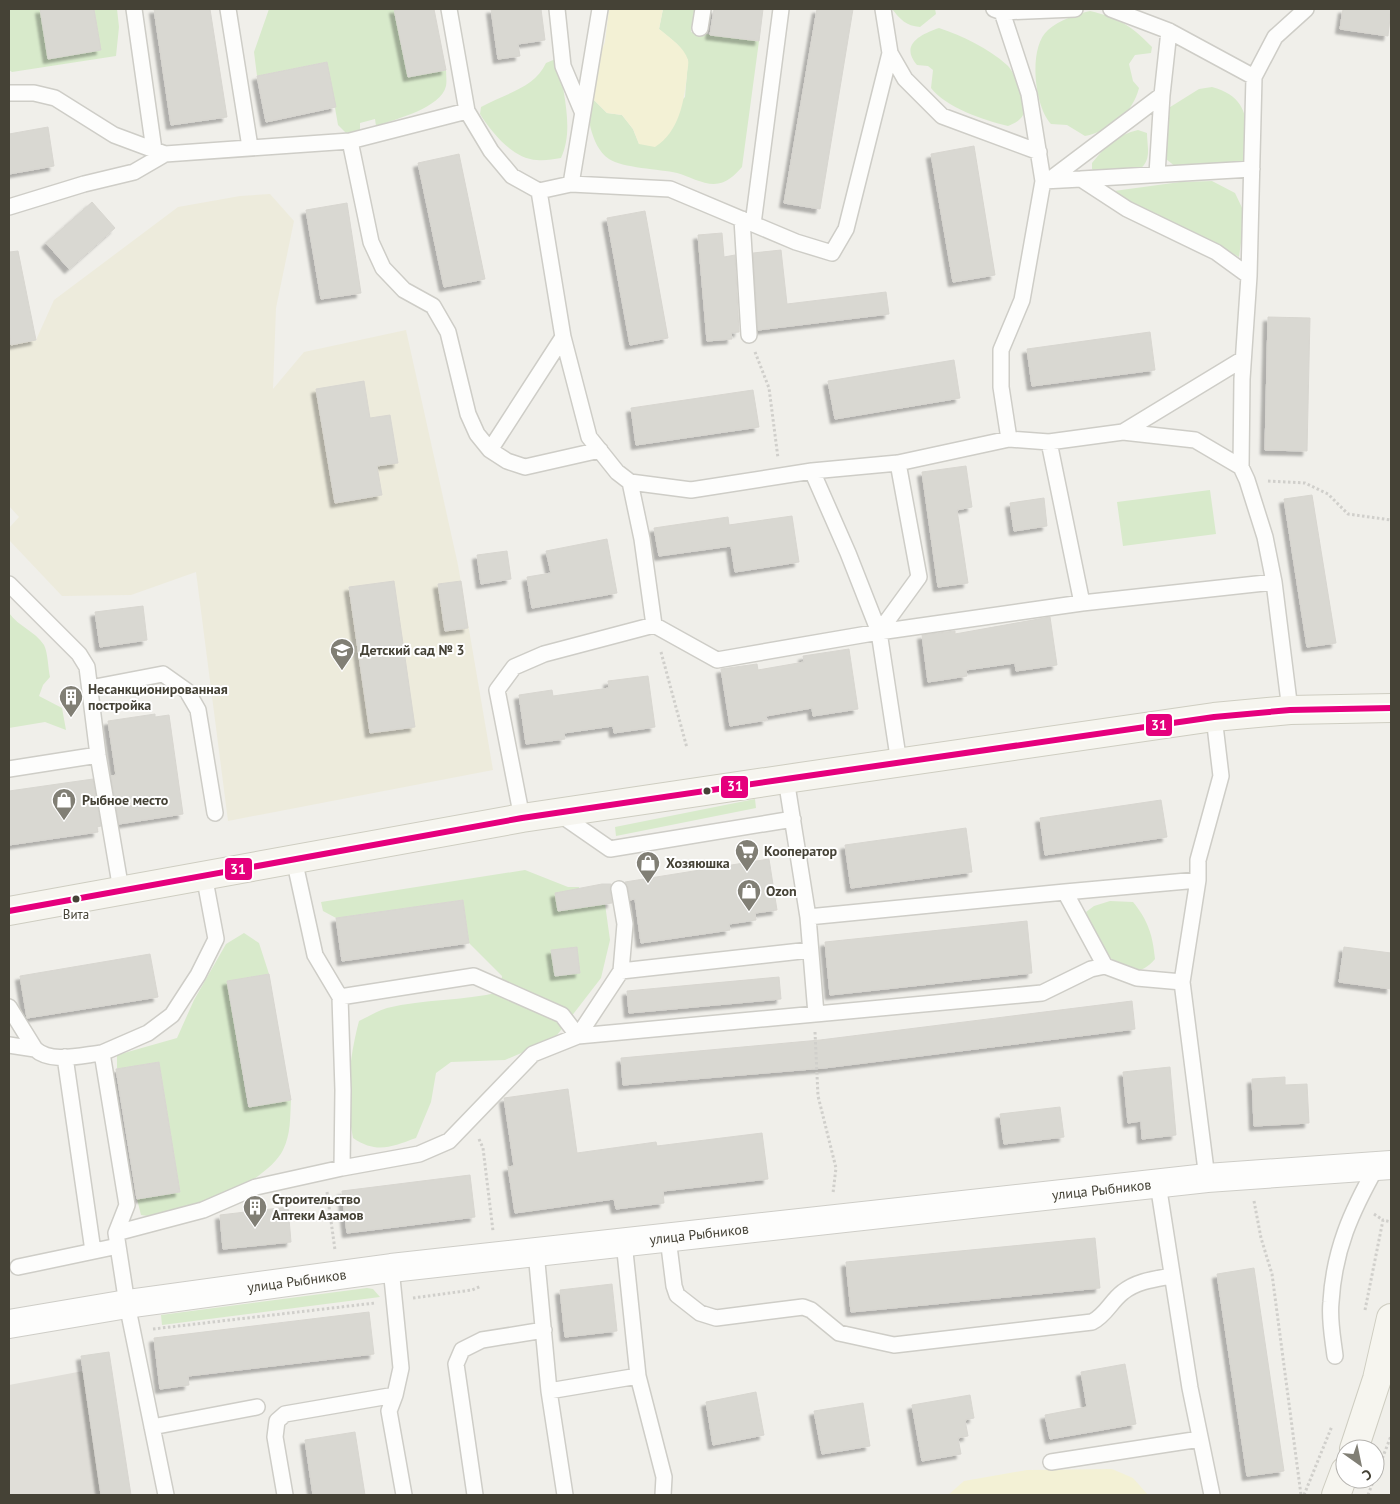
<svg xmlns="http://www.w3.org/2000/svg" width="1400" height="1504" viewBox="0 0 1400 1504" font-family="'PT Sans',sans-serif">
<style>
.industrial{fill:#e0ded8}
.education{fill:#edebdc}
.green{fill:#d8eacb}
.sand{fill:#f3f1d5}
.building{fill:#d9d8d2;stroke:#d8d6d0;filter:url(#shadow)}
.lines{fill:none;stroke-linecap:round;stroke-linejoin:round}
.lane-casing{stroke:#cecdc7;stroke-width:18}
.street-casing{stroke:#cecdc7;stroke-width:30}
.secondary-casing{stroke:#cecdc1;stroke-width:30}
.path{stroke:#d0cfcb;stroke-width:3;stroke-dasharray:2.5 2.5;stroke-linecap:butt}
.lane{stroke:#fdfdfc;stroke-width:15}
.street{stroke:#fdfdfc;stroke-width:28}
.secondary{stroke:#f6f5ef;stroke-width:28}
.bus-1-casing{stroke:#fff;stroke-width:10}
.bus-1{stroke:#e5007d;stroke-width:6}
.bus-dot{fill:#454236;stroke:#fff;stroke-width:2}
.labels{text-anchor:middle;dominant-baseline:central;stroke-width:4;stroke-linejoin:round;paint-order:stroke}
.bus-label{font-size:13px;fill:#454236;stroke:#fff}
.poi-label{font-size:14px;font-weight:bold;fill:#454236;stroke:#fff;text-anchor:start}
.street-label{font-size:14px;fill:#454236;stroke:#fff}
.line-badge{stroke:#fff;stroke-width:2}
.badge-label{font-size:14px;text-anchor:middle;font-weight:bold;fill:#fff}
</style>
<defs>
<filter id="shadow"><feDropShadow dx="-4.5" dy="4.5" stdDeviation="1" flood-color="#0004"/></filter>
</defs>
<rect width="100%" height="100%" fill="#f0efea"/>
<path class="industrial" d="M83,1371L101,1495H9V1385Z"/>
<path class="education" d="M270,194L294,221L276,308L273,389L304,352L406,330L458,565L493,770L228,821L196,572L131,595L62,596L9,540V528L19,517L9,506V345L36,340L54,300L178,207L240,196Z"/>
<path class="green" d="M9,9H117L119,27L116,56L12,72L9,70Z
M269,9H394L408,77L446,70C446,75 447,81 446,86C441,108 396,119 376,126L375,119L360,123V130L346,133L338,125L327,62L257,76L254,52Z
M663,9H695L691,32L759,41L742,167C735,175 726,184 714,184C702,184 688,176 677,173C660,169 622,168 609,159C589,145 588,112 585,91L607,113L622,115L633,129L639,144L685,97L688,60L677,44L659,29Z
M892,9H935L936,14L920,27C906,26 900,19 892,9Z
M1090,11C1119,18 1132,26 1152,47L1151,53L1135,55L1129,64L1133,81L1139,88C1133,113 1110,131 1085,136L1067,125L1051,124C1034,106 1028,47 1048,30C1059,20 1077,14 1090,11Z
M939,28C963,36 988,48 1007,65C1015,72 1028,104 1023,115C1020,121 1013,124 1008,126C983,120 947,108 931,88L933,70L928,66L917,65C899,44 922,34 939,28Z
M558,58C562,89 575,129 561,158C553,159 545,161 537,160C513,159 492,133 480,114L481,107C504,94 535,88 546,63Z
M1212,87C1253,98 1248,128 1244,163L1176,167L1166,159L1164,132L1167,109L1199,89Z
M1138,130L1147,133C1147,146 1152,160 1140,169L1097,173L1092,169V163C1104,148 1118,134 1138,130Z
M1212,181L1235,193L1245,214L1239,257L1207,239L1160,220L1114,191L1180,182Z
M1210,490L1216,534L1123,546L1117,502Z
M9,613C19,627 35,631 44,645C48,653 48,668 50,677L43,685L39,696L62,708L66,730L45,722L9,728Z
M755,799L756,808L616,836L615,827Z
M525,870L568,887H579L582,907L605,904L610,940L601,978L554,1039L505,1060L451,1062L436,1073L431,1102L416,1138C391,1147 377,1154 353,1138C345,1099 349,1059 359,1021C368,1017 377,1011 387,1008C424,999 463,1001 500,992L502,976L469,943L463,900L336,918L323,911L321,902Z
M1110,901L1133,902C1148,920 1153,936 1155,959C1124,996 1094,939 1086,912L1094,906Z
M244,933L259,943L269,974L227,981L248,1107L291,1100C290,1117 291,1134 283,1150C266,1184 178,1222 141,1215L137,1199L180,1192L159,1062L117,1069V1055L177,1038L194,1000L226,944Z
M367,1288L373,1289L380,1297L162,1325L161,1315Z"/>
<path class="sand" d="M609,9H663L659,29C669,37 684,47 688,60C689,64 687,71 687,75C684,102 679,132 655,147L639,144L633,129L622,115L607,113L585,91L605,42Z
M1112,1469L1133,1478L1148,1495H948L964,1481L1027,1470Z"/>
<path class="building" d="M40,9H94L101,50L48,59Z
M154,9H210L227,117L171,125Z
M394,9H434L446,70L408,77Z
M491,9H541L545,40L518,44L520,56L498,59Z
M714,9H763L759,41L710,35Z
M817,9H853L820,209L784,203Z
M1343,9H1391L1388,36L1340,29Z
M327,62L336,107L266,122L257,76Z
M48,127L54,166L9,174V134Z
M974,146L995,275L953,282L931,154Z
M459,154L485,279L444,287L418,163Z
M92,202L115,228L69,269L46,243Z
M347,203L361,293L321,299L306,210Z
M645,211L668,338L630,345L607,218Z
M722,233L724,257L735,255L739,332L731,333L732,339L707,341L698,235Z
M781,250L787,304L886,292L889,314L758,330L753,253Z
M18,251L36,340L11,345L9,331V252Z
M1268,317L1310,318L1307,451L1265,450Z
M1150,332L1155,370L1032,386L1027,349Z
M954,360L960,398L835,419L828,381Z
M364,381L370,418L390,415L398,463L377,466L382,495L335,503L316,389Z
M753,390L759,427L636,445L631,408Z
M966,466L972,507L957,510L968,583L938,587L922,472Z
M1312,495L1336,643L1307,647L1284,499Z
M1044,498L1047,526L1014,531L1010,503Z
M792,516L799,562L735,572L731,546L659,556L654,528L728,517L729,525Z
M607,539L617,593L532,608L527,577L551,573L546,551Z
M507,551L511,579L481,584L477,555Z
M394,581L415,727L370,733L349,587Z
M461,581L468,628L445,631L438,584Z
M143,606L147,640L100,647L95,612Z
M1050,617L1057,665L1016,671L1015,663L966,670L967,676L928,682L922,635L955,631V634Z
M849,649L858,709L813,716L812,708L766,716L767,720L730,726L721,669L757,664L758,670L804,662L803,656Z
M648,676L655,727L614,733L613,726L564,733L565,739L526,744L519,695L552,690L553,696L609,688L608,681Z
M155,714V717L169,715L183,814L119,824L111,776L116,775L108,721Z
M93,779L101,826L97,827L98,832L9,845V791Z
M1161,800L1167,837L1045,855L1040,818Z
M966,828L972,872L851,888L845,845Z
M769,859L777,910L755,913L756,920L729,924L730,930L641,943L635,899L630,900L628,887L625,882Z
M602,884H611L610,890L612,903L558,911L555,893Z
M463,900L469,943L342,961L336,918Z
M1027,921L1032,973L830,995L825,942Z
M577,947L580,973L555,976L551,950Z
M1344,947L1391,953V989L1339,982Z
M150,954L158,997L27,1018L20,976Z
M269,974L291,1100L249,1107L227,981Z
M779,977L781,999L629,1013L627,991Z
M1132,1001L1135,1029L824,1068L623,1085L621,1058L820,1040Z
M159,1062L180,1192L137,1199L116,1069Z
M1170,1067L1176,1135L1142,1139L1141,1121L1128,1123L1123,1072Z
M1285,1077V1085L1307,1084L1309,1123L1254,1126L1252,1079Z
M568,1089L577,1153L656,1142L657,1146L762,1133L768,1179L663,1191L664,1203L616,1209L614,1199L515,1213L508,1167L514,1166L504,1098Z
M1060,1107L1064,1137L1004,1144L1000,1114Z
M470,1175L475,1217L347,1233L342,1191Z
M288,1207L291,1242L223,1249L220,1215Z
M1095,1238L1100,1288L851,1312L846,1262Z
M1254,1268L1284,1471L1247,1476L1217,1274Z
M612,1284L617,1331L565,1337L560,1290Z
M369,1312L374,1354L188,1376L189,1385L160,1389L154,1338Z
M109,1352L131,1495H101L81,1356Z
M1125,1364L1136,1424L1050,1439L1045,1415L1087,1407L1081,1372Z
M756,1392L764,1435L713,1445L706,1402Z
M970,1395L974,1418L965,1420L968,1436L958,1438L961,1454L922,1461L912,1405Z
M863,1403L870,1446L822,1454L814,1411Z
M355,1432L365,1495H313L305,1440Z"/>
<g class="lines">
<g class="lane-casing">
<path id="lane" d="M134,9L154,150
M228,9L250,147
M449,9L467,111L491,151L512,176L539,191
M557,9L563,66L582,111
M883,9L890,53L905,79L942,116L1039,152
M994,9L1002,12L1075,9
M1111,9L1169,31L1254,77L1249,276L1242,379L1241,467
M1002,12L1029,94L1043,181L1022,300L1001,350V387L1009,439
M700,28L703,9
M890,53L846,229L832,253L796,242L670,189L571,184L539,191L563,337L589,437L617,472L630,482L691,490L812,471L848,553L879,632L899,763
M1254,77L1275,37L1306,9
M9,93H34L55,98L114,135L165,154L350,141L467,111
M350,141L371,242L383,268L404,290L433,306L448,332L468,414L477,434L490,450L507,461L525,467L600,450
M1157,174L1162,95L1169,31
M1081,179L1252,169
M1043,181L1081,179L1127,209L1216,252L1249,276
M1048,181L1162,95
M571,184L600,9
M9,207L84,184L134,172L165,154
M742,219L749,335
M753,224L781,9
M1123,432L1243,359
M1049,442L1082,603
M490,450L563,337
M812,471L898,463L1009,439L1049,442L1123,432L1195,440L1241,467L1247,480L1265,537L1274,582L1290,710
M630,482L642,539L654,625
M9,584L79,654L87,667L98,755L121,890
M879,632L919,577L898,463
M90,688L163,674L187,691L198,710L215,813
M9,769L98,755
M786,779L808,917L816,1014
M558,813L610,849L793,819
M522,818L497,690L514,667L544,654L654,625L717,660L879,632L1082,603L1274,582
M619,889L625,924L621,971
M808,917L1065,892
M1105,966L1065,892L1198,880
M1182,982L1198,880V860L1221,776L1214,717
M340,997L474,976L562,1015L578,1036L621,971L810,950
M9,1007L35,1049C51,1064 82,1055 102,1053L127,1205L116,1233L118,1246L127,1304L166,1495
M9,1045L35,1049
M102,1053L148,1033L172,1015L198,975L216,939L204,875
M65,1057L93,1251
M342,1168L419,1154L449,1141L533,1054L578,1036L1042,993L1091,969L1105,966L1137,978L1182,982L1207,1178
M1158,1184L1190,1388L1212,1495
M116,1233L203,1210L256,1187L342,1168L343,1090L340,997L315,955L294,859
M668,1238L674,1286L677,1295L700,1313L716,1318L803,1307L811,1310L839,1333L894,1345L1092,1322C1106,1315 1111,1301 1123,1292C1137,1281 1155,1279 1171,1276
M624,1242L638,1376L664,1477L663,1495
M536,1252L549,1391L565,1495
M18,1267L118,1246
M391,1268L401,1368L395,1395L389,1411L404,1495
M1335,1356C1333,1339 1329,1320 1331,1302C1334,1250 1351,1212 1377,1166
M549,1391L638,1376
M152,1427L257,1407
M1051,1462L1200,1439
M285,1495L275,1437L277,1421L285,1414L395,1395
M475,1495L456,1364L462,1350L482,1340L544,1330"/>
</g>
<g class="street-casing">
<g id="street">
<path id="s1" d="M9,1324L127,1304L391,1268L1207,1178L1391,1165"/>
</g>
</g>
<g class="secondary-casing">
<path id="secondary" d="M9,911L522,818L786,779L1214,717L1290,710L1391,708
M1354,1449L1377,1379L1391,1318
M1336,1495L1345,1471"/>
</g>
<path class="path" d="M755,352L769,388L778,458
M1268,481L1305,483L1328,494L1348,514L1391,520
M661,652L687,748
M815,1032L818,1096L836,1168L833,1193
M479,1139L483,1148L493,1231
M327,1192L335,1250
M1254,1201L1261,1238L1272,1274L1301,1495
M1374,1214L1383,1220
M413,1298L472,1290L481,1286
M1365,1310L1383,1220L1391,1222
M153,1329L375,1303
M1375,1477L1391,1436
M1304,1495L1332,1426
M1368,1495L1374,1479"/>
<use href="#lane" class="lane"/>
<use href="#street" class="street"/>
<use href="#secondary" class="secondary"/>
<g class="bus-1-casing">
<path id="bus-1" d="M9,911L522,818L786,779L1214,717L1290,710L1391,708"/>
</g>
<use href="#bus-1" class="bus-1"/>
</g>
<defs>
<g id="school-pin" transform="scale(1.25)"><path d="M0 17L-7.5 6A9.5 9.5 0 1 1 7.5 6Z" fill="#817f75" stroke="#fff"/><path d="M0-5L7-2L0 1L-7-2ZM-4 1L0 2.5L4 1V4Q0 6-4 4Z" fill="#fff"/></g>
<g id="building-pin" transform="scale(1.25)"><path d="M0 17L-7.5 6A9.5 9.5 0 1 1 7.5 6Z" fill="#817f75" stroke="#fff"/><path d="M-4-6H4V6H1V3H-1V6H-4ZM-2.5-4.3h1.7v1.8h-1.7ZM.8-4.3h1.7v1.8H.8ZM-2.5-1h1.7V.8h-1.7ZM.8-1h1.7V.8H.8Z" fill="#fff"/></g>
<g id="shop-pin" transform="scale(1.25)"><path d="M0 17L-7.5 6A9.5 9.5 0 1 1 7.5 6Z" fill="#817f75" stroke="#fff"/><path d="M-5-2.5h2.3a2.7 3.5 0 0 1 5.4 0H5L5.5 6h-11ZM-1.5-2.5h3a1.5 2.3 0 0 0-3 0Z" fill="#fff"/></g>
<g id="supermarket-pin" transform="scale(1.25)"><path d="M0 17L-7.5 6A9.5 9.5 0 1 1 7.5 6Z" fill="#817f75" stroke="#fff"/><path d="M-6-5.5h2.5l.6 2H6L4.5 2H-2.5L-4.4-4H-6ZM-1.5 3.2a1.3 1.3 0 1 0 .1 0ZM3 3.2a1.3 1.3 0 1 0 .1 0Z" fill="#fff"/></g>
</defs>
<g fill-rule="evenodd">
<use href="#school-pin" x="342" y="650"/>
<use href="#building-pin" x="71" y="697"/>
<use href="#shop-pin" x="64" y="800"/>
<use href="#supermarket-pin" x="747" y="851"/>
<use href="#shop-pin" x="648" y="863"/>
<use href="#shop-pin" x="749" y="891"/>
<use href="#building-pin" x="255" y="1207"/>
</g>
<g class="bus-dot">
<circle cx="707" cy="791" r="4.5"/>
<circle cx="76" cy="899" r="4.5"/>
</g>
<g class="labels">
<g class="bus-label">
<text x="76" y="914">Вита</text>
</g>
<g class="poi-label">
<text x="360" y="650">Детский сад № 3</text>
<text x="88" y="689">Несанкционированная<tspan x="88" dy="16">постройка</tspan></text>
<text x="82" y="800">Рыбное место</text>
<text x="764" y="851">Кооператор</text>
<text x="666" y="863">Хозяюшка</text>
<text x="766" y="891">Ozon</text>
<text x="272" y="1199">Строительство<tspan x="272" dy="16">Аптеки Азамов</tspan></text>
</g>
<g class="street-label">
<text stroke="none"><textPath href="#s1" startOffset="1101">улица Рыбников</textPath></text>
<text stroke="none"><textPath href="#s1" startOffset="696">улица Рыбников</textPath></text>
<text stroke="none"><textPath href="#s1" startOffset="291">улица Рыбников</textPath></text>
</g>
</g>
<g class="line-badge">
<rect x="1145" y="713" width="28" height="24" rx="5" fill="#e5007d"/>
<rect x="720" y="775" width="29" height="24" rx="5" fill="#e5007d"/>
<rect x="224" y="857" width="29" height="24" rx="5" fill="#e5007d"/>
</g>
<g class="badge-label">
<text x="1159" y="730">31</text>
<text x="735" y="791">31</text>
<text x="238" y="874">31</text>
</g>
<rect width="1400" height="1504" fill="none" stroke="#454236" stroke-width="20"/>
<g transform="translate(1360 1464) rotate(147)"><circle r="24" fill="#ffffff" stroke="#b5b3af"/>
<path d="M0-4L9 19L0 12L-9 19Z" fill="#817f75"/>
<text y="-8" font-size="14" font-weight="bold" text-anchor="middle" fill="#454236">С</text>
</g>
</svg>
